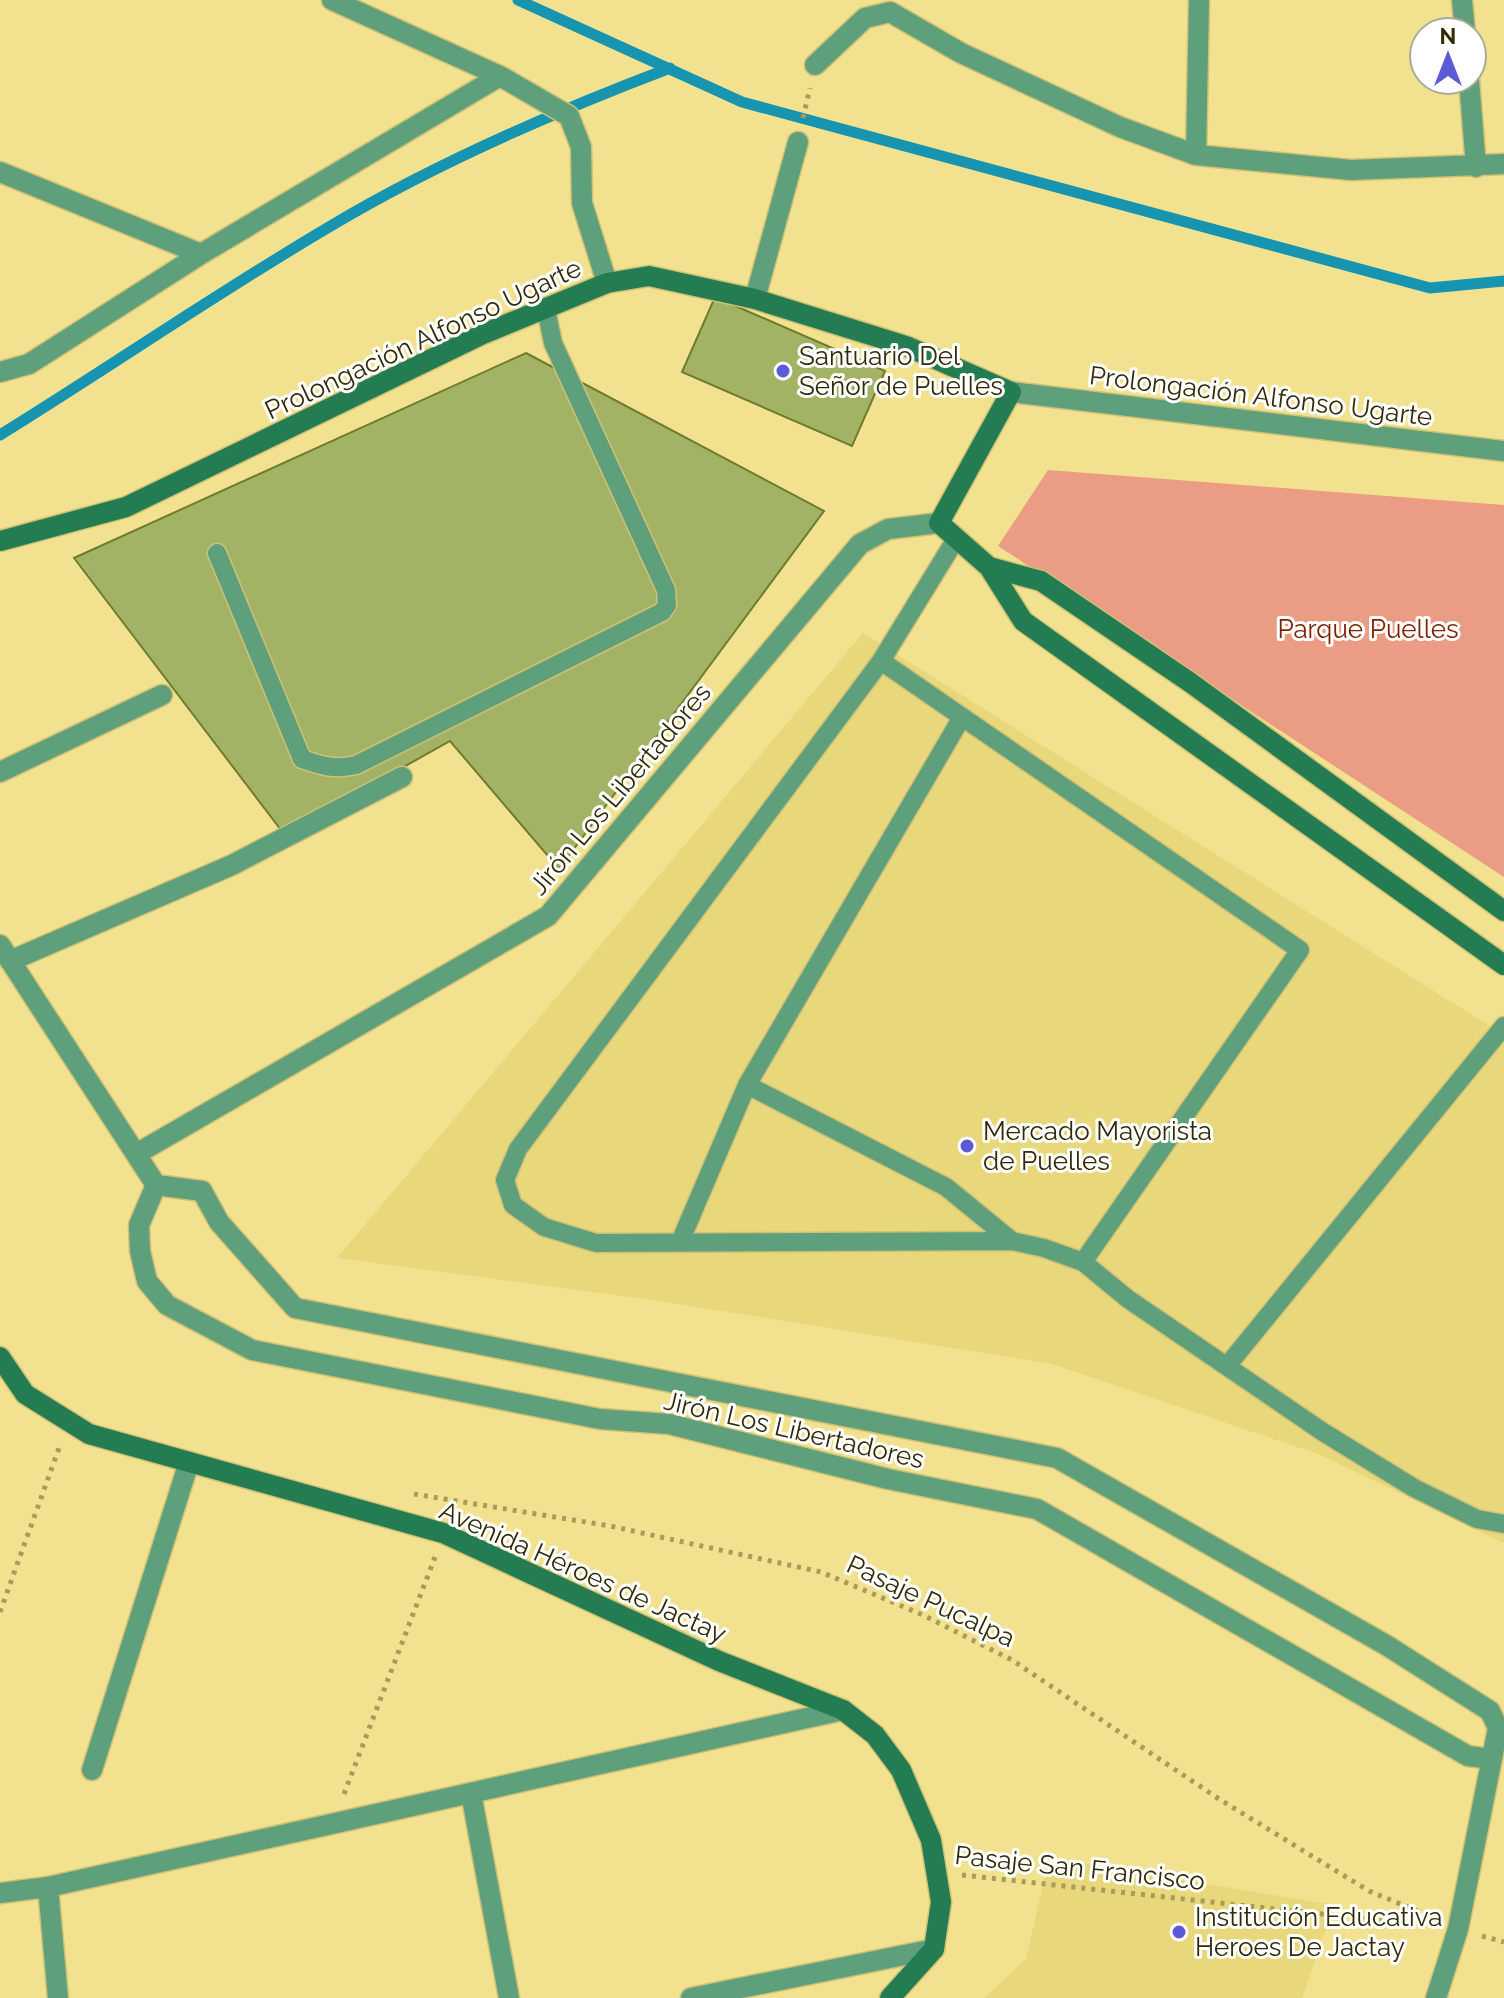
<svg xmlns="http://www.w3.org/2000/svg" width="1504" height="1998" viewBox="0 0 1504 1998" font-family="Raleway,sans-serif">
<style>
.built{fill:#e9d77b}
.green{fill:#ea9d84}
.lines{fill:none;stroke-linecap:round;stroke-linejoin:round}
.stream{stroke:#1694b0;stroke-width:11}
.building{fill:#a3b365;stroke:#6f7c2e;stroke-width:2}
.lane-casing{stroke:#cfc176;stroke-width:21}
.street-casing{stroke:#cfc176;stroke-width:23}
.secondary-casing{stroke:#cfc176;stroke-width:23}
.path{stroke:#a89c5b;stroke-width:5;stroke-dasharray:4 6;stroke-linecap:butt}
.lane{stroke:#5fa07c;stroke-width:18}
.street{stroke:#5fa07c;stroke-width:20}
.secondary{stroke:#247c52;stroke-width:20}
.poi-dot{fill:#5b5bd3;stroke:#fff;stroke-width:3}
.labels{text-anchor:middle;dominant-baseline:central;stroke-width:6;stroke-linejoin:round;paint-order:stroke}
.street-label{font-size:26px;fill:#302a06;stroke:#fff}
.poi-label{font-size:26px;fill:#302a06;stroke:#fff;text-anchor:start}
.park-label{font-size:26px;fill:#7e2300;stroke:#fff}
</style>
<rect width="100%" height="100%" fill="#f2e28f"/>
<path class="built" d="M863,633L1504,1035V1543L1318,1454L1052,1364L659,1301L337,1258Z
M1049,1858H1050L1334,1905L1302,1998H984L1026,1959Z"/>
<path class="green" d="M1048,470L1504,505V877L998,546Z"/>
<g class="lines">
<path class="stream" d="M518,0L742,102L1430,288L1504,281
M0,435C110,367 217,293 329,227C436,163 554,112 670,68"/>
</g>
<path class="building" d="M715,297L885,371L852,446L682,372Z
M526,353L824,511L559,869L450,741L284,834L74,558Z"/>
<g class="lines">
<g class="lane-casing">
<path id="lane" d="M956,539L881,661L518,1149L505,1180L513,1205L544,1227L596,1243L1012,1241L1044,1248L1083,1262L1128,1299L1323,1432L1414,1488L1477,1519L1504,1524
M217,553L302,759C322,766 335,770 356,765L662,612L667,605L666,590L553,343L546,309
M881,661L1300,950L1083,1262
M747,1085L946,1187L1012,1241
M680,1242L747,1085L962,717
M1227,1366L1504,1026"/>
</g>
<g class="street-casing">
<path id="street" d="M332,0L500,76L569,116L581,147L582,203L607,283
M1462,0L1465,32
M815,65L865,18L890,12L961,53L1120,127L1196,155L1351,170L1504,164
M1469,80L1476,167
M1196,155L1199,0
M0,172L201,254
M755,299L798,142
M0,372L29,364L201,254L500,76
M1011,392L1504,451
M0,772L162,695
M0,945L156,1185
M10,961L232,865L402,777
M138,1153L548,916L860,544L888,529L939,523
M156,1185L202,1191L219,1222L295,1308L1057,1458L1386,1645L1490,1711L1498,1728L1458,1929L1436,1998
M156,1185L139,1225L140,1251L147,1281L167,1305L252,1350L600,1419L669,1424L888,1479L1037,1509L1468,1756L1492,1759
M92,1770L189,1462
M471,1793L509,1998
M48,1887L58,1998
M0,1893L48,1887L843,1710
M691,1998L934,1949"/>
</g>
<g class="secondary-casing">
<path id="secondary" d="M0,541L126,507L483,334L607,283L649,276L755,299L906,346L1011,392L939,523L989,567L1023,621L1504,965
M989,567L1041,581L1191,683L1504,911
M0,1357L25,1394L89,1434L443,1533L719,1661L843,1710L875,1735L901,1770L931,1840L941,1902L934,1949L890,1998"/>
</g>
<path class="path" d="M803,118L810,88
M414,1494L610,1526L821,1572L923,1615L1012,1660L1219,1799L1369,1891L1432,1917
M0,1612L59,1448
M344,1794L435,1557
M962,1875L1433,1926
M1482,1936L1504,1942"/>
<use href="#lane" class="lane"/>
<use href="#street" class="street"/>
<use href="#secondary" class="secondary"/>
</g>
<g class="poi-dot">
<circle cx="783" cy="371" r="8"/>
<circle cx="967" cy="1146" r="8"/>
<circle cx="1179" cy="1932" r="8"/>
</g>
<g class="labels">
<g class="street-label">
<text transform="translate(423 339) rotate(-25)">Prolongación Alfonso Ugarte</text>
<text transform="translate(1261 396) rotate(7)">Prolongación Alfonso Ugarte</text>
<text transform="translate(620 789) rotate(-50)">Jirón Los Libertadores</text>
<text transform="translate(794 1430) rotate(13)">Jirón Los Libertadores</text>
<text transform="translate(583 1572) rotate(24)">Avenida Héroes de Jactay</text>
<text transform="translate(931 1601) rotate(25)">Pasaje Pucalpa</text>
<text transform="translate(1080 1868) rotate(6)">Pasaje San Francisco</text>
</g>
<g class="poi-label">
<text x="799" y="356">Santuario Del<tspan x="799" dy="30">Señor de Puelles</tspan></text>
<text x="983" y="1131">Mercado Mayorista<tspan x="983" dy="30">de Puelles</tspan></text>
<text x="1195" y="1917">Institución Educativa<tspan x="1195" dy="30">Heroes De Jactay</tspan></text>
</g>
<g class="park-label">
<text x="1368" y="629">Parque Puelles</text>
</g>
</g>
<g transform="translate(1448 56)"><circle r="38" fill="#ffffff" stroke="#acaa9b" stroke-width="2"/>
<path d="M0-6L14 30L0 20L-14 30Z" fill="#5b5bd3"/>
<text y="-12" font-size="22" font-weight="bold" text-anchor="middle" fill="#302a06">N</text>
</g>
</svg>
